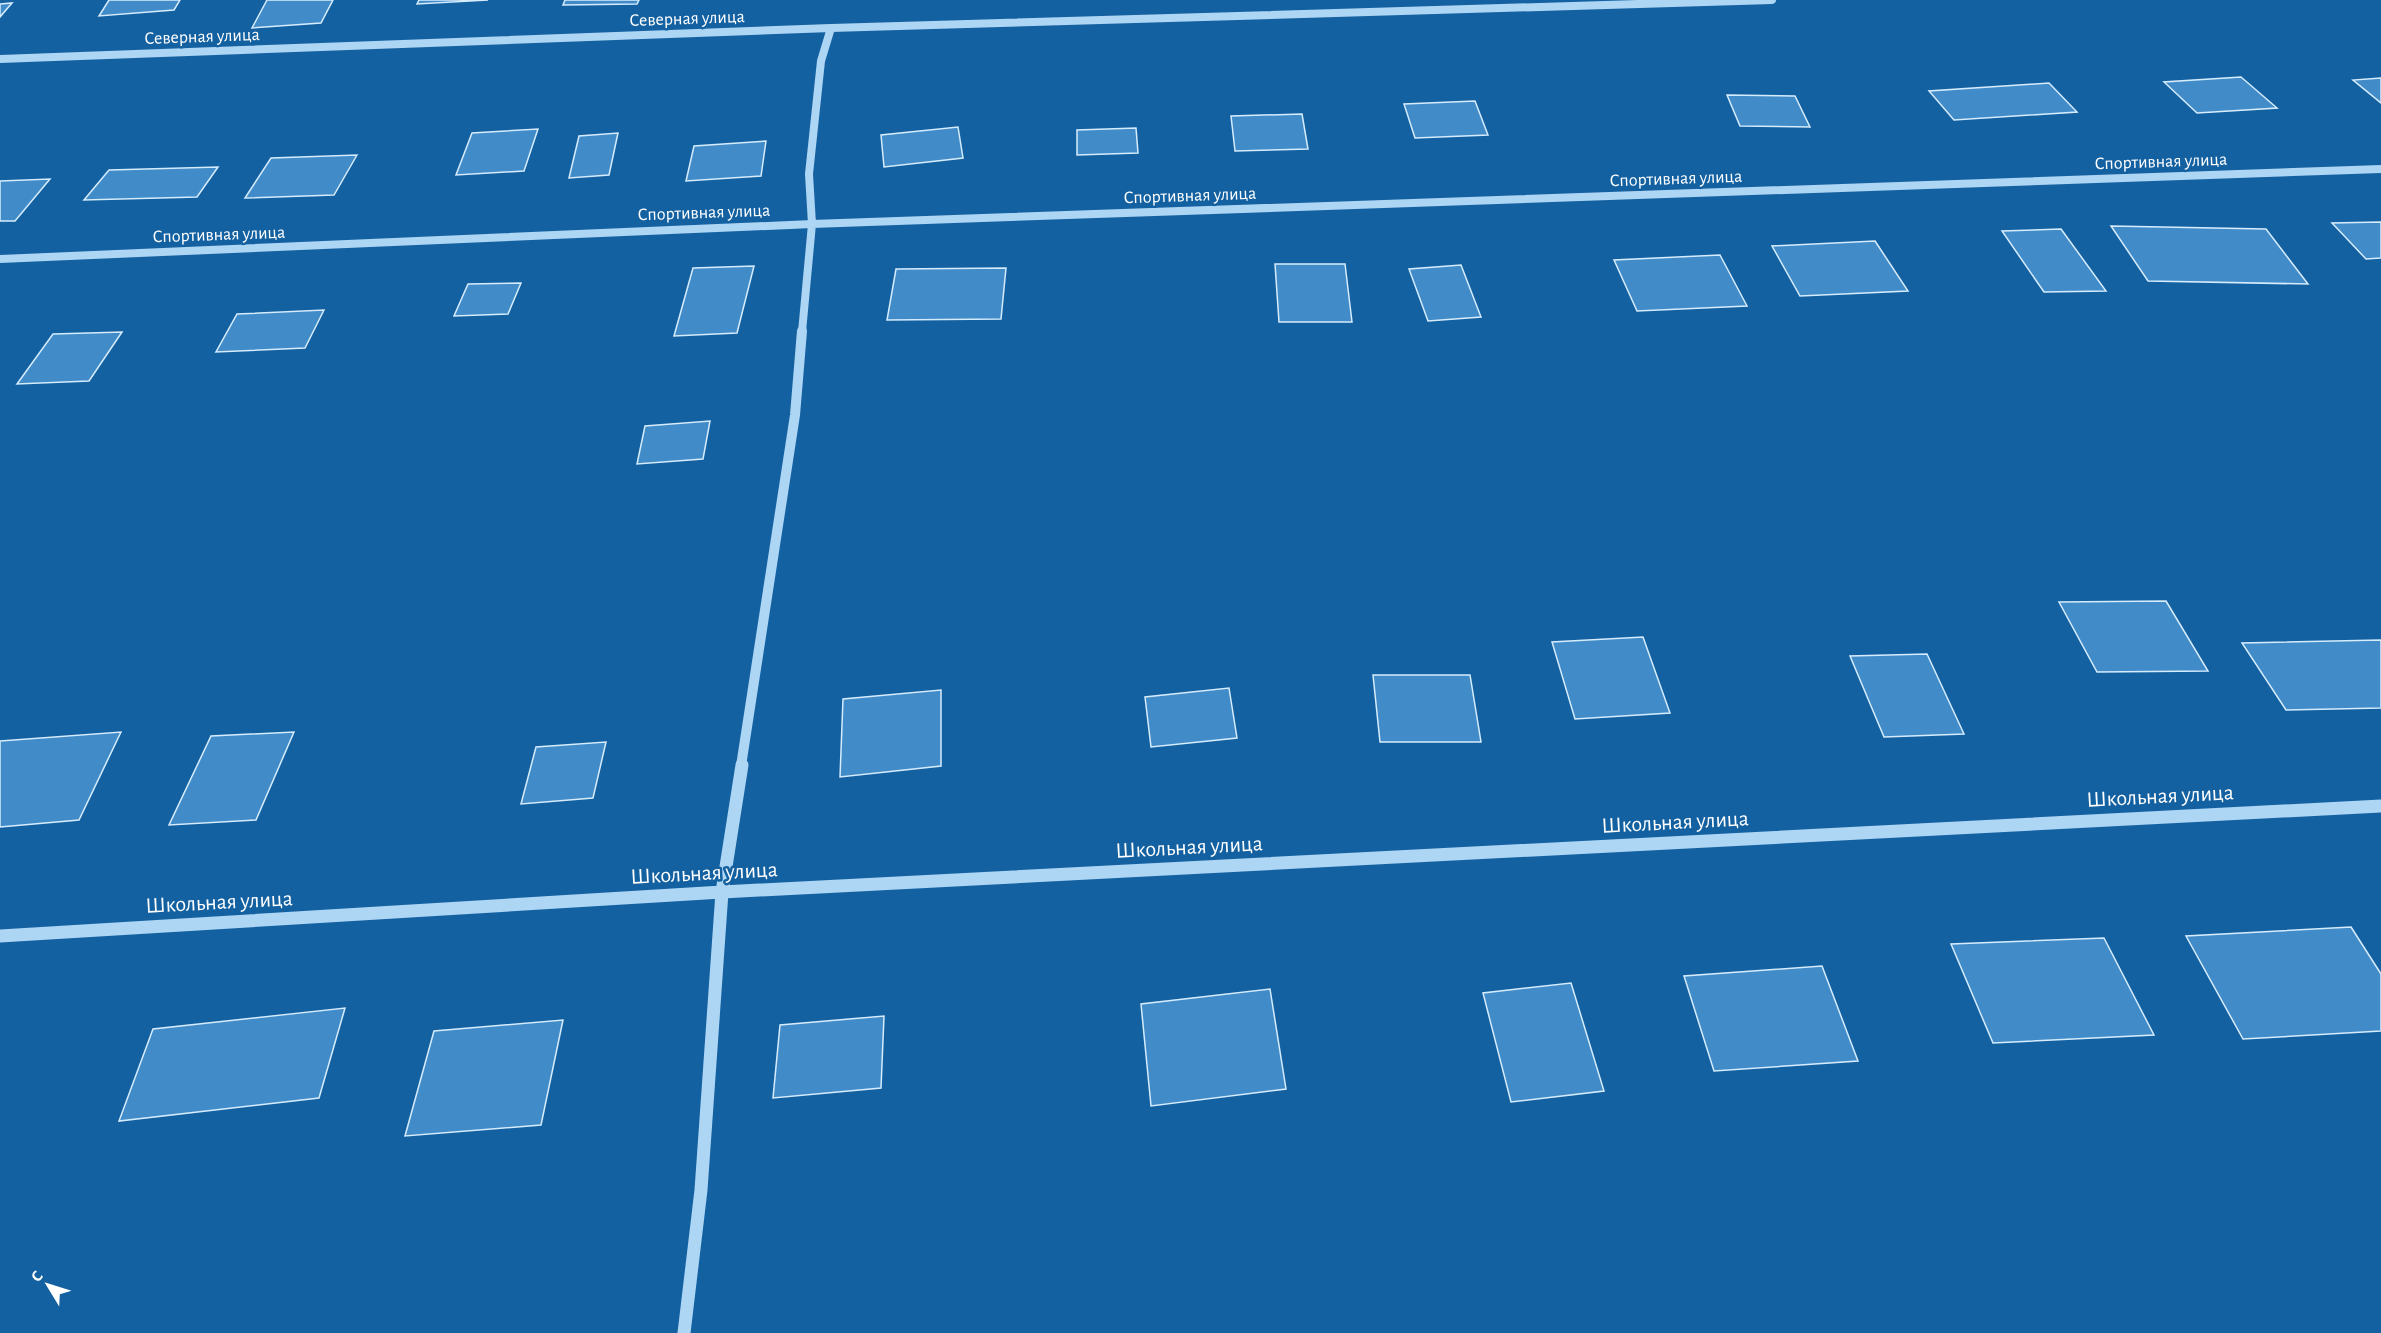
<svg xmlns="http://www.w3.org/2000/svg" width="2381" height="1333" viewBox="0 0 2381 1333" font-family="'Alegreya Sans',sans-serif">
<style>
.building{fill:#418cc8;stroke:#d6ecfd;stroke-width:1.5}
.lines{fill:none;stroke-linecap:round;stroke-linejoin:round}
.minor-far2{stroke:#add5f4;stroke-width:8}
.minor-far1{stroke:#add5f4;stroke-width:10}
.minor{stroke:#add5f4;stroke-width:13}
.labels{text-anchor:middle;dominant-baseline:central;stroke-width:5;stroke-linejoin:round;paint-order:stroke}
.far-street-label{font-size:18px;fill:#fff;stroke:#1461a1}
.street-label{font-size:22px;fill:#fff;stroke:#1461a1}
</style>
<rect width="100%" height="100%" fill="#1461a1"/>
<path class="building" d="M109,0H180L174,10L99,16Z
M267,0H333L321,23L252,28Z
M419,0H488L417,4Z
M565,0H639L637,4L563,5Z
M12,3L0,17V4Z
M2241,77L2277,108L2197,113L2164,82Z
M2381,78V103L2353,80Z
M2049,83L2077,112L1954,120L1929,91Z
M1727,95L1795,96L1810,127L1740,126Z
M1475,101L1488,135L1415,138L1404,104Z
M1302,114L1308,149L1235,151L1231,116Z
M958,127L963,158L884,167L881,135Z
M1136,128L1138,153L1077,155V130Z
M538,129L524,171L456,175L472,133Z
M618,133L609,175L569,178L579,136Z
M766,141L761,176L686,181L694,146Z
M357,155L334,195L245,198L271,158Z
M218,167L197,197L84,200L109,170Z
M50,179L15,221H0V181Z
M2381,222V258L2366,259L2332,223Z
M2111,226L2266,229L2308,284L2148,281Z
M2061,229L2106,291L2044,292L2002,231Z
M1875,241L1908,291L1800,296L1772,246Z
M1720,255L1747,306L1637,311L1614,260Z
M1275,264H1345L1352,322H1279Z
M1461,265L1481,317L1428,321L1409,269Z
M754,266L737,333L674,336L693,268Z
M1006,268L1001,319L887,320L896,269Z
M521,283L508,314L454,316L468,284Z
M324,310L305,348L216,352L237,314Z
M122,332L89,381L17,384L53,334Z
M710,421L703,459L637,464L645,426Z
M2166,601L2208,671L2097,672L2059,602Z
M1643,637L1670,713L1575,719L1552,642Z
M2381,640V708L2286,710L2242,643Z
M1927,654L1964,734L1884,737L1850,656Z
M1373,675H1470L1481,742H1380Z
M1229,688L1237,738L1151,747L1145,697Z
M941,690V766L840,777L843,699Z
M121,732L79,820L0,827V741Z
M294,732L256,820L169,825L211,736Z
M606,742L593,798L521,804L536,747Z
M2351,927L2381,974V1031L2243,1039L2186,936Z
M2104,938L2154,1035L1993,1043L1951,944Z
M1822,966L1858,1061L1714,1071L1684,976Z
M1571,983L1604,1091L1511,1102L1483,993Z
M1270,989L1286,1089L1151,1106L1141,1004Z
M345,1008L319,1098L119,1121L153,1029Z
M884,1016L881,1088L773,1098L780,1025Z
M563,1020L541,1125L405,1136L434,1031Z"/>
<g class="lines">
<path class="minor-far2" d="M0,59L831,28L1772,0
M0,259L812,224L2381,169
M802,332L812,224L809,174L821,61L831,28"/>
<path class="minor-far1" d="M741,766L795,415L802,331"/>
<path class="minor" d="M0,936L722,892L2381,806
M684,1333L701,1190L722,892L742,765"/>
</g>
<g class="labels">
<g class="far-street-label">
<text transform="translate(687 19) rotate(-2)">Северная улица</text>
<text transform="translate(202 37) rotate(-2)">Северная улица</text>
<text transform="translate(2161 162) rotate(-2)">Спортивная улица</text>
<text transform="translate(1676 179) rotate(-2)">Спортивная улица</text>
<text transform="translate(1190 196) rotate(-2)">Спортивная улица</text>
<text transform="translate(704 213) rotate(-2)">Спортивная улица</text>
<text transform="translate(219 235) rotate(-2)">Спортивная улица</text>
</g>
<g class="street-label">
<text transform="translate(2160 796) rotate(-3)">Школьная улица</text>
<text transform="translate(1675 822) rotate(-3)">Школьная улица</text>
<text transform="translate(1189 847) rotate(-3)">Школьная улица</text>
<text transform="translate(704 873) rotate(-3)">Школьная улица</text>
<text transform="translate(219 902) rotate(-3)">Школьная улица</text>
</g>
</g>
<g transform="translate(48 1285) rotate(308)" stroke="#1461a1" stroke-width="4.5" paint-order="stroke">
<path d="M0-4.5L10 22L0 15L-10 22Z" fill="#ffffff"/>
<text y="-9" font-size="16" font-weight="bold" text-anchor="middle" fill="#ffffff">С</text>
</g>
</svg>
